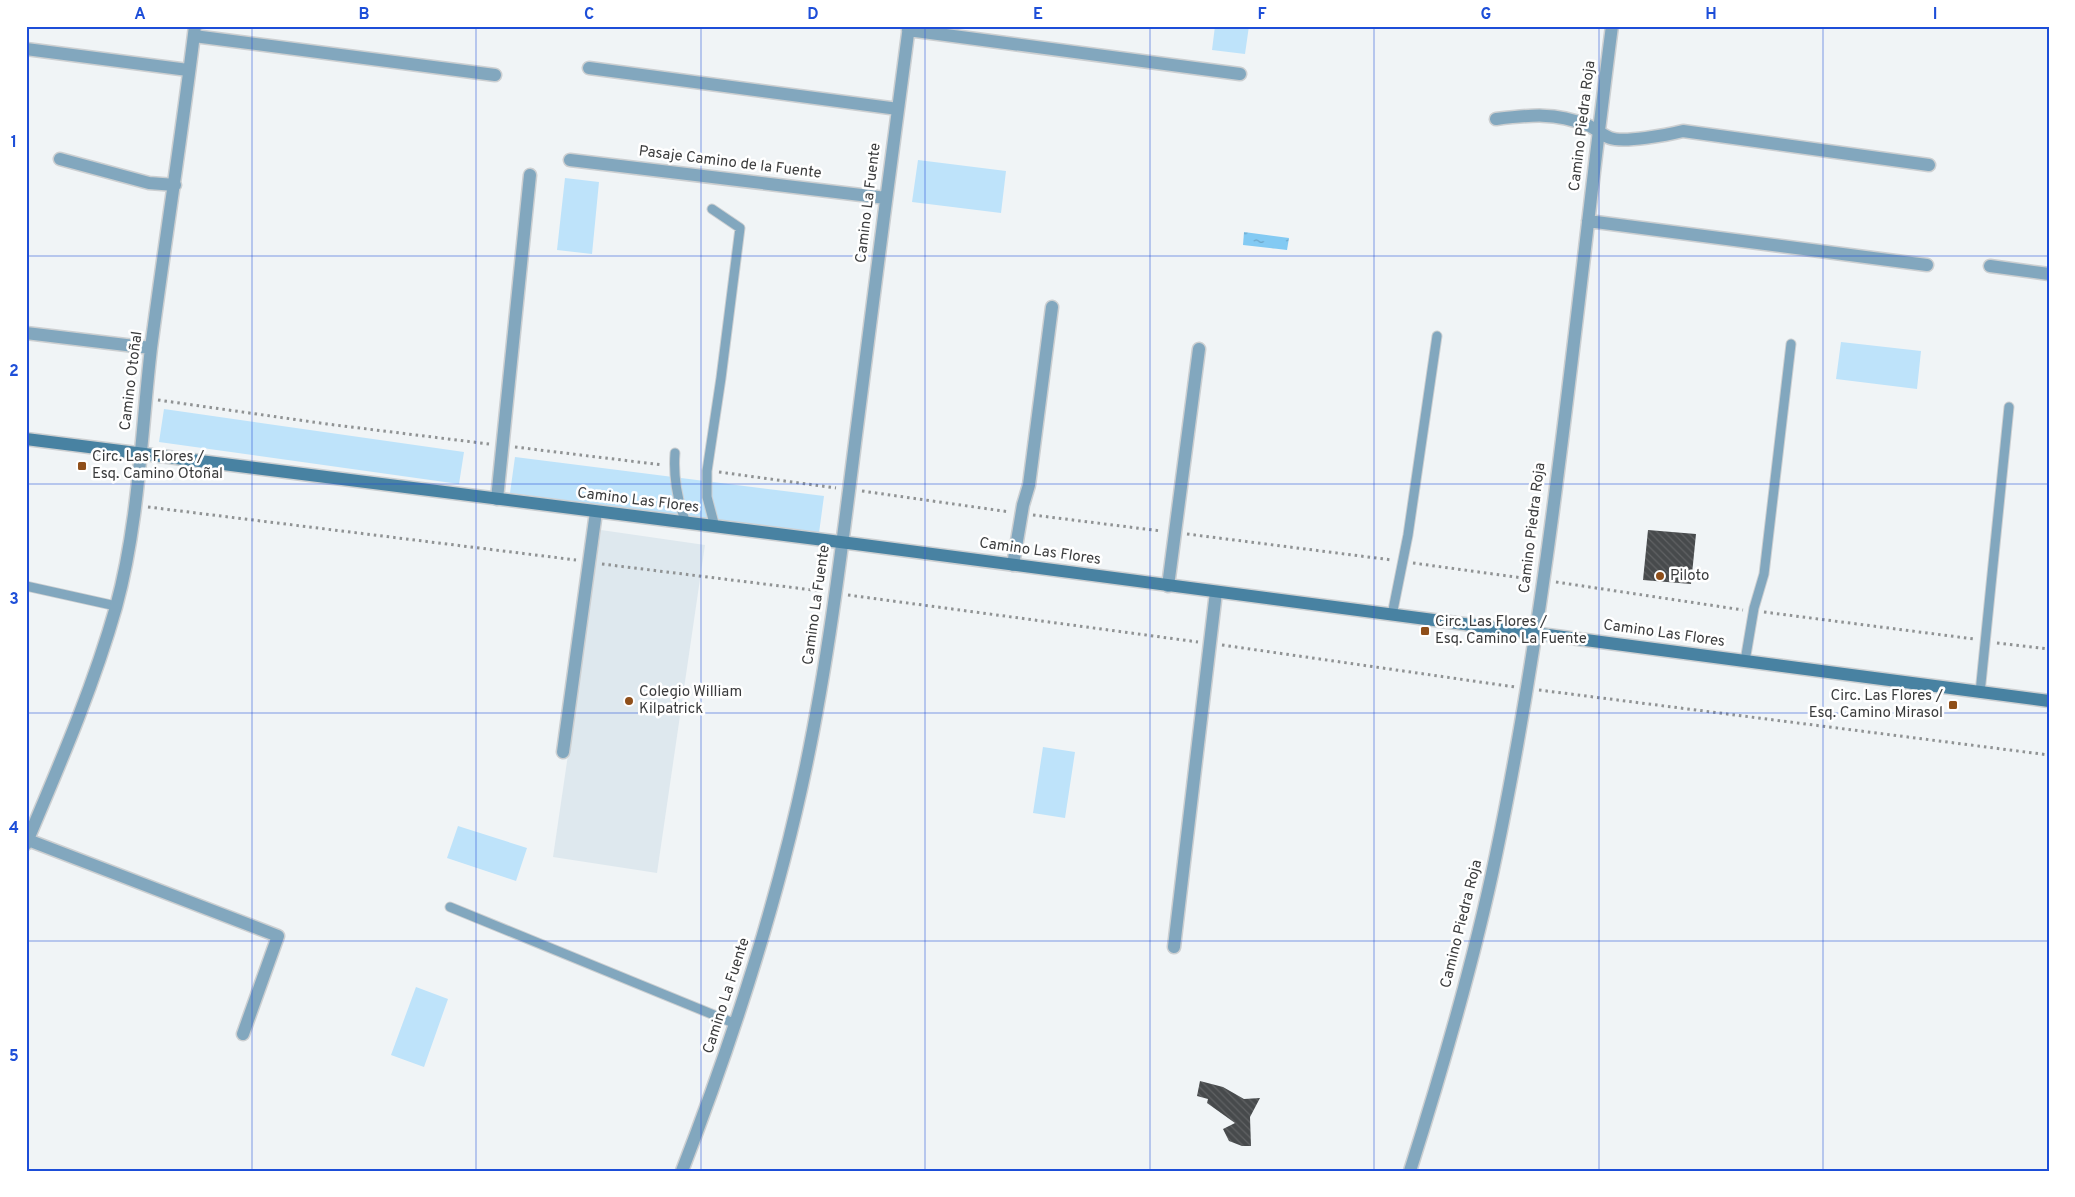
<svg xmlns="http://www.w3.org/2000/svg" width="2075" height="1197" viewBox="0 0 2075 1197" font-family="Overpass,sans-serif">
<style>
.built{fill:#dee8ee}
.green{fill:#bee3fa}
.water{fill:url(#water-ripples)}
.building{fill:url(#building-back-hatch)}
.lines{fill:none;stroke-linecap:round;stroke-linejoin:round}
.lane-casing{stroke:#cccfd1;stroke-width:11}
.street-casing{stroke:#cccfd1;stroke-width:15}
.secondary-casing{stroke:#cccfd1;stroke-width:15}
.path{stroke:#909394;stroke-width:3;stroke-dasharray:2.5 4;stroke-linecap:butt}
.lane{stroke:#82a7be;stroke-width:9}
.street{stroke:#82a7be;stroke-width:12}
.secondary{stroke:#4882a2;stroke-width:12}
.grid{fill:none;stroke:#1d4ed8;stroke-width:1;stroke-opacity:0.55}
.poi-dot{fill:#8f4f1a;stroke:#fff;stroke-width:2}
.labels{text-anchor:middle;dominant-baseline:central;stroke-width:5;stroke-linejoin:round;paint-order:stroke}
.street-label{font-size:15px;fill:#3b3c3d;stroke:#fff}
.poi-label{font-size:15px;fill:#3b3c3d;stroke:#fff;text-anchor:start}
.neatline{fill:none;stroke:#1d4ed8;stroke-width:2}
.grid-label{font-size:16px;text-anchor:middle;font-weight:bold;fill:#1d4ed8}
</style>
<defs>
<pattern id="water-ripples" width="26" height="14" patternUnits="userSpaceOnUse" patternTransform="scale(1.25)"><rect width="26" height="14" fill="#83caf3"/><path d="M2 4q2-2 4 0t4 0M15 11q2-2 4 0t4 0" fill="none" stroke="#6ca5c6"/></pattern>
<pattern id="building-back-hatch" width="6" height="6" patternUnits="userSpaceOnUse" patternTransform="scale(1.25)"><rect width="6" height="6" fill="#474a4c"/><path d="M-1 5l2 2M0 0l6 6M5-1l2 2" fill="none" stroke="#606264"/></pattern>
</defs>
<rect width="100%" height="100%" fill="#f0f4f6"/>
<path class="built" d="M601,530L705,545L657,873L553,857Z"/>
<path class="green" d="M1215,26H1249L1245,54L1212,50Z
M918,160L1006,171L1001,213L912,202Z
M565,178L599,182L592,254L557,250Z
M1841,342L1921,351L1917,389L1836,379Z
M164,409L464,452L459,484L159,442Z
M515,457L824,496L819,533L510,493Z
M1043,747L1075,752L1065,818L1033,813Z
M458,826L527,848L516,881L447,858Z
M416,987L448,999L424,1067L391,1055Z"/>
<path class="water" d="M1244,232L1289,238L1287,250L1243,245Z"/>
<path class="building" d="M1648,530L1696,534L1691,584L1643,580Z
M1200,1081L1223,1087L1244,1099L1260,1098L1250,1117L1251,1146H1242L1229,1141L1223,1129L1235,1123L1207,1103L1208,1099L1197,1096Z"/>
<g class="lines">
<g class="lane-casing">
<path id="lane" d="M712,209L740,228L721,378L707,471V497L715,527
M675,453C673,478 677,499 686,523
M26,586L116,606
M1392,615L1408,535L1437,336
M1745,661L1754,608L1764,574L1791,344
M1980,693L2009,407
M450,907L736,1024"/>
</g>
<g class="street-casing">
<path id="street" d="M908,30L1240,74
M194,36L495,75
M26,49L188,70
M589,68L898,109
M1496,119C1530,115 1555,112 1587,125C1595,128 1602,135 1610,138C1624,143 1667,135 1683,131L1929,165
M60,159L149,183L175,185
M570,160L886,198
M1588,221L1927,265
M1990,266L2049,274
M26,333L151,348
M497,499L530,175
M1013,565L1023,505L1029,485L1052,307
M1168,586L1199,349
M563,752L596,512
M28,840L278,936L243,1034
M26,844C59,766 93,688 116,607C139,523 141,434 151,348C165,241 182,134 195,26
M1174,947L1216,592
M682,1171C733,1039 777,905 806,766C829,656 842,546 856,435C873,299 891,162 909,26
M1410,1171C1443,1067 1474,962 1496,855C1553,582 1576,303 1612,26"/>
</g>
<g class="secondary-casing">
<path id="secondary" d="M26,439L856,544L2049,701"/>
</g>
<path class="path" d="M158,400L327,424L489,444
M515,447L663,465
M719,472L836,488
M862,491L1010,512
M148,507L576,560
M1033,515L1161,531
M1187,534L1392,560
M1413,563L1530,579
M602,564L821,591
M1556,582L1743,610
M848,595L1198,642
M1764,612L1974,639
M1997,643L2049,649
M1222,645L1515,687
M1539,690L2049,755"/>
<use href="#lane" class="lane"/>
<use href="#street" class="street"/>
<use href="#secondary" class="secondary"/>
</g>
<path class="grid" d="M252,26V1171M476,26V1171M701,26V1171M925,26V1171M1150,26V1171M1374,26V1171M1599,26V1171M1823,26V1171M26,256H2049M26,484H2049M26,713H2049M26,941H2049"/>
<g class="poi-dot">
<rect x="77" y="461" width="10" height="10" rx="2.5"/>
<circle cx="1660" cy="576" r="5"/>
<rect x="1420" y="626" width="10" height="10" rx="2.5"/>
<circle cx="629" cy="701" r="5"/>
<rect x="1948" y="700" width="10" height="10" rx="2.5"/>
</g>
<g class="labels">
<g class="street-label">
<text transform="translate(1583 126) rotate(-83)">Camino Piedra Roja</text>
<text transform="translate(730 163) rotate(7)">Pasaje Camino de la Fuente</text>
<text transform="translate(869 203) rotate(-83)">Camino La Fuente</text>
<text transform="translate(132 381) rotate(-83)">Camino Otoñal</text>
<text transform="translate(638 501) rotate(7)">Camino Las Flores</text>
<text transform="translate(1533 528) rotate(-83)">Camino Piedra Roja</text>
<text transform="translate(1040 552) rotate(8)">Camino Las Flores</text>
<text transform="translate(817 605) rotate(-82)">Camino La Fuente</text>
<text transform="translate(1664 634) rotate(8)">Camino Las Flores</text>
<text transform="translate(1462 924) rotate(-76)">Camino Piedra Roja</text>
<text transform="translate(727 996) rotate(-72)">Camino La Fuente</text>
</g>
<g class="poi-label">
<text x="92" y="457">Circ. Las Flores /<tspan x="92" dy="17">Esq. Camino Otoñal</tspan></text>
<text x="1670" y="576">Piloto</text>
<text x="1435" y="622">Circ. Las Flores /<tspan x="1435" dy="17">Esq. Camino La Fuente</tspan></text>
<text x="639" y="692">Colegio William<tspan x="639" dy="17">Kilpatrick</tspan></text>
<text x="1943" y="696" text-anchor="end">Circ. Las Flores /<tspan x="1943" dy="17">Esq. Camino Mirasol</tspan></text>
</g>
</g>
<rect width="2075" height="1197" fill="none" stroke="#ffffff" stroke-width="55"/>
<rect x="28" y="28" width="2020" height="1142" class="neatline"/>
<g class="grid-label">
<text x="140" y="19">A</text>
<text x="364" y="19">B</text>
<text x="589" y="19">C</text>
<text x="813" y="19">D</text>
<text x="1038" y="19">E</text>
<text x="1262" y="19">F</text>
<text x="1486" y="19">G</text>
<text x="1711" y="19">H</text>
<text x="1935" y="19">I</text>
<text x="14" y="147">1</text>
<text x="14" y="376">2</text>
<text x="14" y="604">3</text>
<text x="14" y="833">4</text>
<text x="14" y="1061">5</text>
</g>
</svg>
